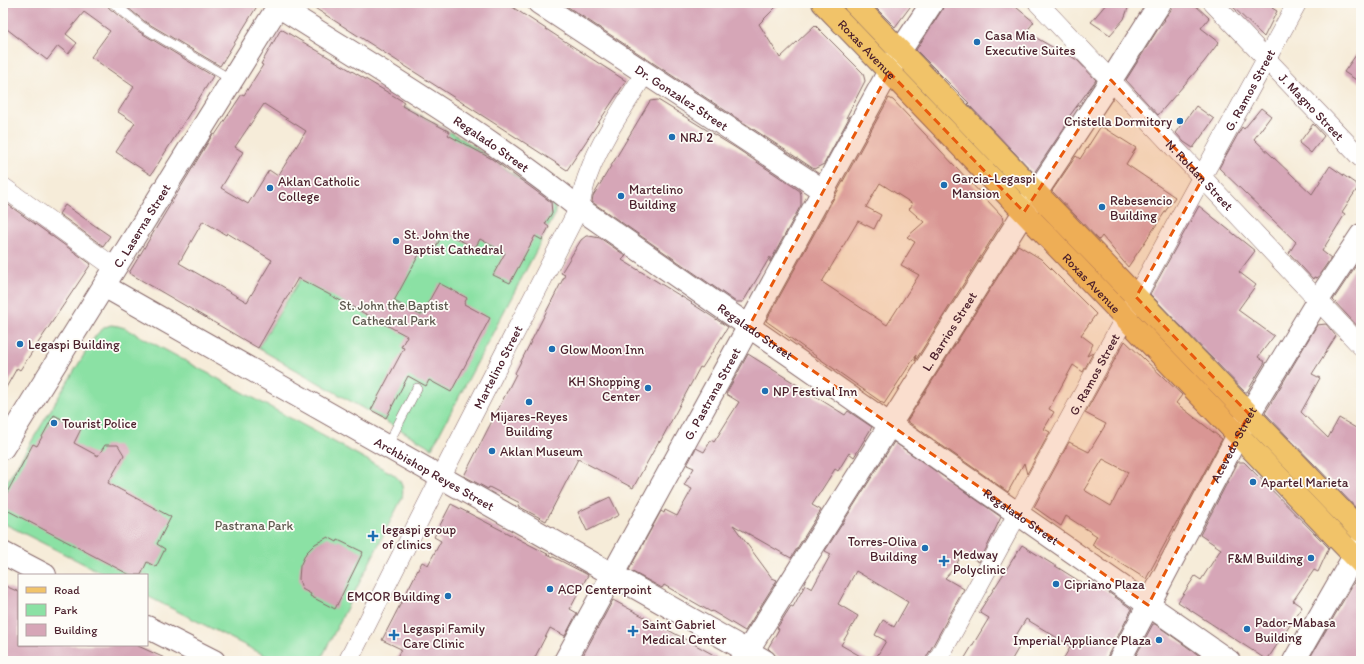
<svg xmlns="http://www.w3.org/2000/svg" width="1364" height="664" viewBox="0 0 1364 664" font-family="Itim,sans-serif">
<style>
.green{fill:#8be1a4;stroke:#6a8068}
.building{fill:#d6a6b7;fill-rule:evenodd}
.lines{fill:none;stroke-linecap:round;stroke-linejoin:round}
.service-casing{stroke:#866768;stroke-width:10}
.minor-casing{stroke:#866768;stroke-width:20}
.tertiary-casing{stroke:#866768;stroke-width:24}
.primary-casing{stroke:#866768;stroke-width:24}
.service{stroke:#fff;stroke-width:9}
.minor{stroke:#fff;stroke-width:19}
.tertiary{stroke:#fff;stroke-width:22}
.primary{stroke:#f1c369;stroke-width:22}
.marked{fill:#e8590c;fill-opacity:0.2;stroke:#e8590c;stroke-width:3;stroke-dasharray:8 5;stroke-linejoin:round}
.poi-dot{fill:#1f6fb2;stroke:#fdfcf7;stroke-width:1.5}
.labels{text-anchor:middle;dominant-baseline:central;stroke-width:3.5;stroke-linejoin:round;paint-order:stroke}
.poi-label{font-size:13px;fill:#4a1f2b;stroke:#fdfcf7;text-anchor:start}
.street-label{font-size:13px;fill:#4a1f2b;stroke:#fdfcf7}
.park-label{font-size:13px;fill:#5e594f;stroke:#fdfcf7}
</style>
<rect width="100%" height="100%" fill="#fdfcf7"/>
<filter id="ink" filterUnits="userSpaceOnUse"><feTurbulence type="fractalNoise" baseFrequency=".025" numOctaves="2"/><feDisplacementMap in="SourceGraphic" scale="8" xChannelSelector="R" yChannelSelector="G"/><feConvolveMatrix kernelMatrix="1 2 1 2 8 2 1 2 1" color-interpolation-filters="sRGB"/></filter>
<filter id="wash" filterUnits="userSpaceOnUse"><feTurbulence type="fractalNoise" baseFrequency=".012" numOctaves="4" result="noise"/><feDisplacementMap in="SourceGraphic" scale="16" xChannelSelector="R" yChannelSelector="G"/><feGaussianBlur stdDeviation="0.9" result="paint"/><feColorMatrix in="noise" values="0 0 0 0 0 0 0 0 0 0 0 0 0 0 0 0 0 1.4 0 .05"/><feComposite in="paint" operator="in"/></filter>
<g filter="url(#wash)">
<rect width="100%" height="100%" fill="#f6ecd9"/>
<path class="green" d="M405,107L461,138L553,201L556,213L432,448L258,348Z
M111,325L118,326L125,328L393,474C402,481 404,488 402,498L320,661H276L147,596V575H106L3,523V484L7,482L96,335L105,327Z"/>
<g id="blocks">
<path class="building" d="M3,3H107L109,8L138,31L213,76L151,175L116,152L135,123L118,112L134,87L91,57L110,31L84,12L66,34L77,43L68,54L58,46L47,60L3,26Z
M122,3H259L220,66L144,21Z
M307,3H506L626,81L567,170Z
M562,3H780L759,24L780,58L815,25L863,73L865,81L846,118L850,116L824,164L814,169Z
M871,3H913L895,27Z
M944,3H1011L1034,22L1026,32L1068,56L1069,55L1077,60L1096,80L1068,118L1070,119L1034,173L968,104L969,103L916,50L942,10Z
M1107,3H1130L1124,19L1110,35L1091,22Z
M1173,3H1193L1209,18L1201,28L1219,42L1204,62L1158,115L1126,80L1160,26L1165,20L1164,19L1171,10Z
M1229,3H1276L1272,8L1277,11L1264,37Z
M281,29L404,102L402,106L450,132L448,135L492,159L551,202L552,213L545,224L549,227L542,240L535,236L510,283L493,275L505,253L480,239L475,248L444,232L432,254L422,249L394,301L421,315L439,283L467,298L464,304L490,318L451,392L429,380L426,386L408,376L386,418L371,410L404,348L401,347L407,336L298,278L258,348L129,273L213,134L215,135L242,94L244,95L263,65L261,64ZM264,104L306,131L278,176L269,170L248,204L221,188L243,152L235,147ZM203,221L226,235L227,233L272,260L247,302L179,263Z
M1361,48V83L1344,72Z
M889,98L893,100L1002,216L1003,221L915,361L916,355L884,404L766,321ZM880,183L913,204L909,209L924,222L907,237L915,242L901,265L919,275L887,325L822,282L858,221L874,229L881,215L866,207Z
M658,100L736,148L800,191L801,195V205L770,262V257L743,302H736L592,202L593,196L650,101Z
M1196,106L1214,119L1193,148L1184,142L1176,133Z
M1261,108L1271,116L1254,139L1312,194L1330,166L1359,186L1342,212L1345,214L1322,251L1331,258L1317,278L1314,277L1313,279L1289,253L1296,242L1219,168L1242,127L1244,129Z
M1313,124L1324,136L1311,153L1299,143Z
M1101,126L1136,148L1126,164L1175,197L1128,267L1102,236L1099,240L1052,191L1076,156L1080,159Z
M3,201L91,264L20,370L17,368L3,393Z
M65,205L110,236L103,246L59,214Z
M1199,206L1255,251L1239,272L1256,285L1238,310L1274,336L1258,357L1265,362L1247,392H1245L1150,294Z
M586,236H589L600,238L626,256L622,260L692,303H691L728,327L702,368L700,367L660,442L659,441L633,488L578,459L546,521L518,506L520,503L489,487L488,489L464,476L516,374L515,373L565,275L561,273L581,240Z
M1018,245L1041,259L1096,314L1081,335L1093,344L1087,356L1093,353L1083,372L1073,365L1049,409L1054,412L1044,429L1050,432L1027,474L1024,463L1008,492L907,421Z
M1361,258V330L1333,300Z
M1326,324L1336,336L1312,374L1320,378L1301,412L1328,438L1339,418L1361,431V513L1265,413L1317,325Z
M1125,341L1182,395L1176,403L1222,439L1178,521H1177L1146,579L1092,545L1097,536L1066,516L1061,526L1034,507L1069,442L1089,452L1106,424L1085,413ZM1103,459L1128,472L1111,506L1084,490Z
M748,354L845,415L848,411L872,427L854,457L849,453L838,471L835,469L812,505L821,510L791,558L733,525L772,578L777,580L745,631L712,611L711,612L664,585L662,588L629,570L661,511L664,513L665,510L677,516L692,489L684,485L694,468L687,465L696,448L704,452L711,440L714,442L739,402L726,394Z
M54,415L81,429L74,443L98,456L105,445H118L124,455L108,483L171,517L157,544L165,549L156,567L147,562L141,575H130L3,508V500L33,444L37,446Z
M894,442L1001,517L987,547L979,562L962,552L956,566L945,578L964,589L927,656L926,661H874L886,641L875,635L883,620L894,627L908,602L856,571L838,604L858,616L841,645L869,661H785L776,656L768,648L779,629L777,628L791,606L793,607L805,585L812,589L831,554L825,551Z
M1238,462H1244L1329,548L1318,572L1314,570L1293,601L1302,607L1267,660L1178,602L1195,576L1201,580L1221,549L1200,535Z
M610,497L619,515L587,531L578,512Z
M451,504L588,575L570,609L577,613L565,636L550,628L533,661H395L401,649L382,640L422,562L428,565L441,541L434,537Z
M328,537L337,542L338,540L363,552L335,609L310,596L311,594L302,589L299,579L300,566L306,553L315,544Z
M1022,545L1095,591L1098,585L1132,609L1108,655L1107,661H1062L1071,646L1026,619L1012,642L1019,647L1011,661H963L989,618L979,612Z
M1356,579L1361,584V661H1308Z
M3,585L19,592V645H136L171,661H3Z
M613,600L725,661H580Z
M1153,624H1155L1207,661H1133Z"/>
</g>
</g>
<g filter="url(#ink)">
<use href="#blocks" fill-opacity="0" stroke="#866768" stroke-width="1"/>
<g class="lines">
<g class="service-casing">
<path id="service" d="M113,3L141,26L232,80
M387,446L417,388"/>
</g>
<g class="minor-casing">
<g id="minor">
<path id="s1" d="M1038,3L1361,346"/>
<path id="s2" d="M1213,3L1361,158"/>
<path d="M3,187L115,268"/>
<path id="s3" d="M348,661L441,477L579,208C582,197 584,185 588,175C601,139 625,105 645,73"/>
<path id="s4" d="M937,661L1297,3"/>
</g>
</g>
<g class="tertiary-casing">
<g id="tertiary">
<path id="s5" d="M539,3L824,191"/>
<path id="s6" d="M278,6C380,71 485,132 579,208L1229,661"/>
<path id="s7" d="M104,286L765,661"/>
<path id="s8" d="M3,448L280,3"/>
<path d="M3,553L45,575"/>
<path d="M147,627L214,661"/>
<path id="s9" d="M565,661L900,51L932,3"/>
<path id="s10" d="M741,661L1036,193L1111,80L1160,3"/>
<path id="s11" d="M1119,661L1249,414L1318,300L1361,235"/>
<path d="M1294,661L1361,544"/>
</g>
</g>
<g class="primary-casing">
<g id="primary">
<path id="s12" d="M823,3L1361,563"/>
<path d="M854,3L1361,531"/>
</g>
</g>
<use href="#service" class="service"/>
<use href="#minor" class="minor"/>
<use href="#tertiary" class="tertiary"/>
<use href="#primary" class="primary"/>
</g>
</g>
<path class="marked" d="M889,72L1024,212L1111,80L1203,178L1136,297L1249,414L1148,605L749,326Z"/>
<g class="poi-dot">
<circle cx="977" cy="42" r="4"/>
<circle cx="1180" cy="121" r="4"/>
<circle cx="672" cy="137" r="4"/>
<circle cx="944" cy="185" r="4"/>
<circle cx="270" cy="188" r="4"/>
<circle cx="621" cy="196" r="4"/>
<circle cx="1102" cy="207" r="4"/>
<circle cx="396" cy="241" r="4"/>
<circle cx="20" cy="344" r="4"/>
<circle cx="552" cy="349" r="4"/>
<circle cx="648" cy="388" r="4"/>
<circle cx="765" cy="391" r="4"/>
<circle cx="529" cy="402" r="4"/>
<circle cx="54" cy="423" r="4"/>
<circle cx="492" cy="451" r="4"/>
<circle cx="1253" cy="482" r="4"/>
<path d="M371 530h4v4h4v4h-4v4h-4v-4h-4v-4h4z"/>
<circle cx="925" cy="548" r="4"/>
<circle cx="1311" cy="558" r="4"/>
<path d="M942 555h4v4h4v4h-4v4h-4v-4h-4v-4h4z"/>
<circle cx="1056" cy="584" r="4"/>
<circle cx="550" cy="589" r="4"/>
<circle cx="448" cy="596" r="4"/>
<circle cx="1247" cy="629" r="4"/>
<path d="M631 625h4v4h4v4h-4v4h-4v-4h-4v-4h4z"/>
<path d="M392 629h4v4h4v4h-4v4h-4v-4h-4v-4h4z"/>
<circle cx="1159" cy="640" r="4"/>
</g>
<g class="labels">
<g class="poi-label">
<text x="985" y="35">Casa Mia<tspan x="985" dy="15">Executive Suites</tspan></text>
<text x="1172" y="121" text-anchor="end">Cristella Dormitory</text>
<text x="680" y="137">NRJ 2</text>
<text x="952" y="178">Garcia-Legaspi<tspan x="952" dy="15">Mansion</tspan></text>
<text x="278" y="181">Aklan Catholic<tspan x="278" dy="15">College</tspan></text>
<text x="629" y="189">Martelino<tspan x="629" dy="15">Building</tspan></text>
<text x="1110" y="200">Rebesencio<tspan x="1110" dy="15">Building</tspan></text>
<text x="404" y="234">St. John the<tspan x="404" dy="15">Baptist Cathedral</tspan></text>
<text x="28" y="344">Legaspi Building</text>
<text x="560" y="349">Glow Moon Inn</text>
<text x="640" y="381" text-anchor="end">KH Shopping<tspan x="640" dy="15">Center</tspan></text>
<text x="773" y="391">NP Festival Inn</text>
<text x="529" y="416" text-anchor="middle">Mijares-Reyes<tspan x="529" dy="15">Building</tspan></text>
<text x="62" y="423">Tourist Police</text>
<text x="500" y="451">Aklan Museum</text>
<text x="1261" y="482">Apartel Marieta</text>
<text x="382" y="529">legaspi group<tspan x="382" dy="15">of clinics</tspan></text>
<text x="917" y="541" text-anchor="end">Torres-Oliva<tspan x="917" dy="15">Building</tspan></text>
<text x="953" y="554">Medway<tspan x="953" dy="15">Polyclinic</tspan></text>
<text x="1303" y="558" text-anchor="end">F&amp;M Building</text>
<text x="1064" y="584">Cipriano Plaza</text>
<text x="558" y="589">ACP Centerpoint</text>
<text x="440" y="596" text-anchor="end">EMCOR Building</text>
<text x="1255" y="622">Pador-Mabasa<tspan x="1255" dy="15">Building</tspan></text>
<text x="642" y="624">Saint Gabriel<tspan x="642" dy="15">Medical Center</tspan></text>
<text x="403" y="628">Legaspi Family<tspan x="403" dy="15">Care Clinic</tspan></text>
<text x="1151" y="640" text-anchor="end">Imperial Appliance Plaza</text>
</g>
<g class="street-label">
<text stroke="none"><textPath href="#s12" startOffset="64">Roxas Avenue</textPath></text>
<text stroke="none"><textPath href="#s4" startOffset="651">G. Ramos Street</textPath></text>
<text stroke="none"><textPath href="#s5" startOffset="171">Dr. Gonzalez Street</textPath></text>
<text stroke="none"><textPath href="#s2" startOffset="143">J. Magno Street</textPath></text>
<text stroke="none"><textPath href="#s6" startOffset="254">Regalado Street</textPath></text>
<text stroke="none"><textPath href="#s1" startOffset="236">N. Roldan Street</textPath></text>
<text stroke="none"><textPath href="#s8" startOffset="262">C. Laserna Street</textPath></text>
<text stroke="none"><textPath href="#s12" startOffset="388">Roxas Avenue</textPath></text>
<text stroke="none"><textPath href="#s6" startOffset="578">Regalado Street</textPath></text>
<text stroke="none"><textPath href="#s10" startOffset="390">L. Barrios Street</textPath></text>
<text stroke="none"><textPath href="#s3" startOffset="330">Martelino Street</textPath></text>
<text stroke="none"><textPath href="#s4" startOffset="327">G. Ramos Street</textPath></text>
<text stroke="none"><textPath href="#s9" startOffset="305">G. Pastrana Street</textPath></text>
<text stroke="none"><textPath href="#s11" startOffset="245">Acevedo Street</textPath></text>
<text stroke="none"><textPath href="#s7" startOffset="380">Archbishop Reyes Street</textPath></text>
<text stroke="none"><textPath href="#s6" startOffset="902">Regalado Street</textPath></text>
</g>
<g class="park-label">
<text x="394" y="305">St. John the Baptist<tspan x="394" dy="15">Cathedral Park</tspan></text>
<text x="254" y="525">Pastrana Park</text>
</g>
</g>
<rect width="1364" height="664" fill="none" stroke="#fdfcf7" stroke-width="16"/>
<rect x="18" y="574" width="130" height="72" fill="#fdfcf7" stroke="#b5a4a5"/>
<rect x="26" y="587" width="20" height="6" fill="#f1c369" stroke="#b5a4a5"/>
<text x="54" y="594" font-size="12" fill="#4a1f2b">Road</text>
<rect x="26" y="604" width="20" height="12" fill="#8be1a4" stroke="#b5a4a5"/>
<text x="54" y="614" font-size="12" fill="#4a1f2b">Park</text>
<rect x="26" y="624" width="20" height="12" fill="#d6a6b7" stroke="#b5a4a5"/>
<text x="54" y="634" font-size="12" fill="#4a1f2b">Building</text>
</svg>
